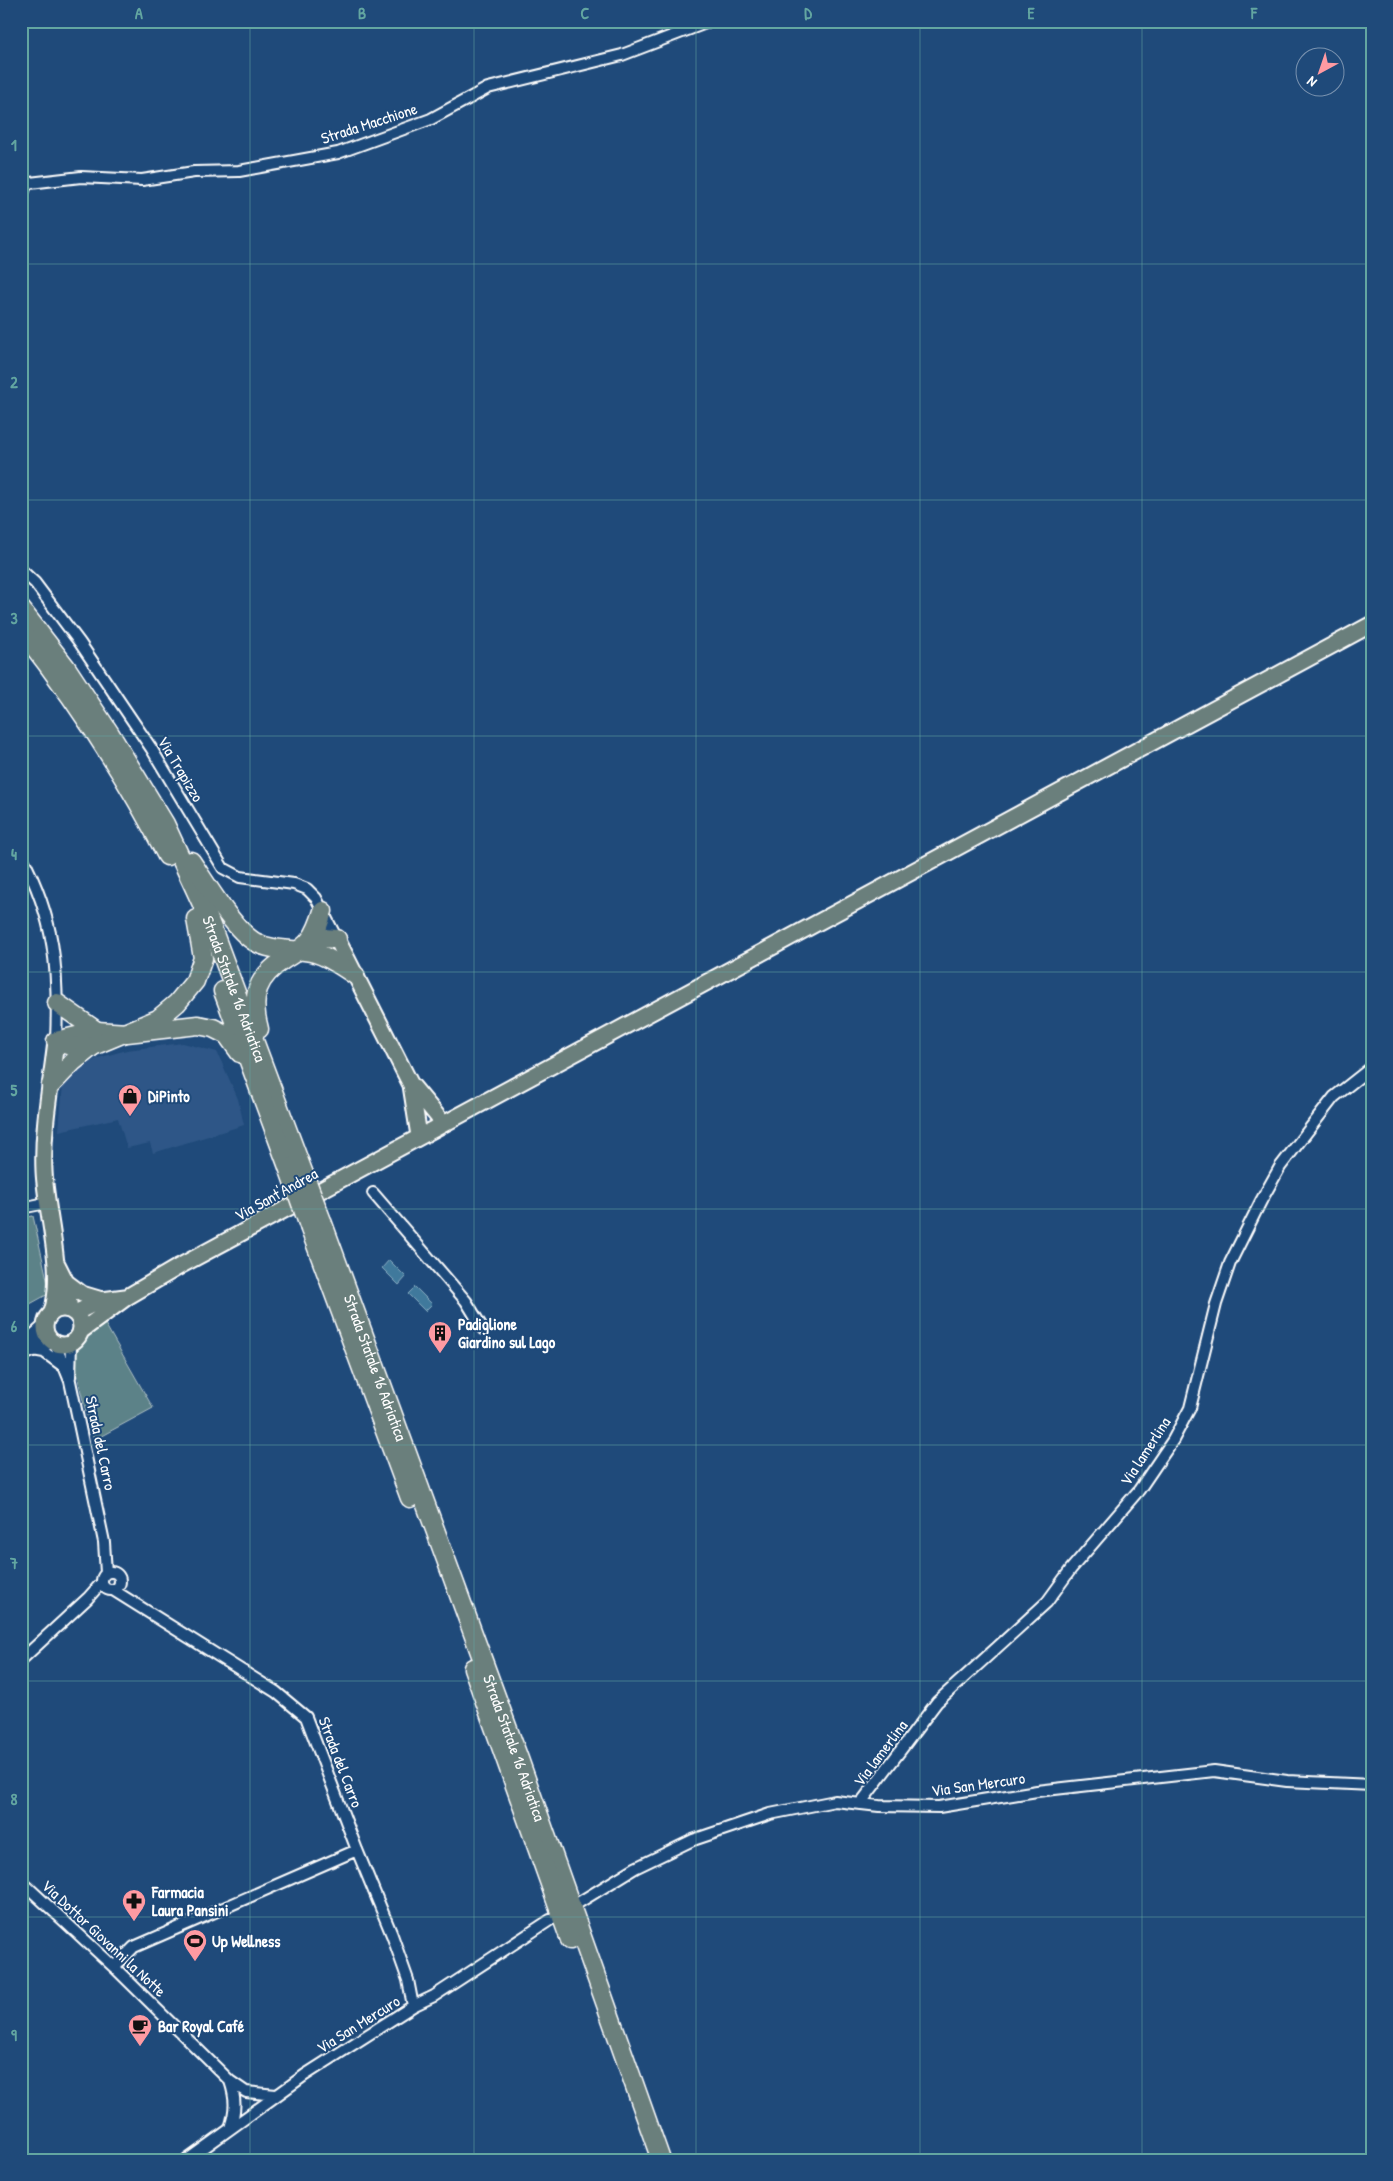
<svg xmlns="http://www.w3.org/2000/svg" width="1393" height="2181" viewBox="0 0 1393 2181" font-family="'Patrick Hand',sans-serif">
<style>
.built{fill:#2f5787}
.green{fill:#5c8288;stroke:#aec0c4}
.water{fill:#41799c;stroke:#8dafc4}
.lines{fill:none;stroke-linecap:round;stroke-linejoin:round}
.street-casing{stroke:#fff;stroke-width:14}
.secondary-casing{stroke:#fff;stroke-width:18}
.primary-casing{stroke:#fff;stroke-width:19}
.highway-casing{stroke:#fff;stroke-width:21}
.street{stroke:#1f4a7a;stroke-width:10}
.secondary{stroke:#1f4a7a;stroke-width:14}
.primary{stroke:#6b7f7c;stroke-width:15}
.highway{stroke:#6b7f7c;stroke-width:18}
.highway-bridge-casing{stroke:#fff;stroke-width:21;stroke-linecap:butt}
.highway-bridge{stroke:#6b7f7c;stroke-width:18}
.grid{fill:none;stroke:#63a6a1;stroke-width:1;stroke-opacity:0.55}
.labels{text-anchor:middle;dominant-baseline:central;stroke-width:4;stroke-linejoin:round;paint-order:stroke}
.street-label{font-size:16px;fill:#fff;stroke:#1f4a7a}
.poi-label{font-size:16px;font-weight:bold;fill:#fff;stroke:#1f4a7a;text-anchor:start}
.neatline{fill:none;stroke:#63a6a1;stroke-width:2}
.grid-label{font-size:16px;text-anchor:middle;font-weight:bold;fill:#63a6a1}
</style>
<rect width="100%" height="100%" fill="#1f4a7a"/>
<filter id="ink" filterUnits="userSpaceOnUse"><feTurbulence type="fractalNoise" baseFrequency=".02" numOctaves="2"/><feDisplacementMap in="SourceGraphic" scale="10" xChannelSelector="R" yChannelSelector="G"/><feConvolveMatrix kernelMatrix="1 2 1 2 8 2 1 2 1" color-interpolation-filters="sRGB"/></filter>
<g filter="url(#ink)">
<path class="built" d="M183,1043L217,1052L238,1099L244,1125L153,1153L150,1143L127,1148L118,1118L59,1131L63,1084L79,1068L98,1058L127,1050Z"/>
<path class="green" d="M33,1216L50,1293L21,1309V1218Z
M104,1322L153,1408L94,1440C88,1417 72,1370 77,1348C80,1334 93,1328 104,1322Z"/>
<path class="water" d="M389,1260L406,1277L399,1285L382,1268Z
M415,1287L432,1304L425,1311L408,1294Z"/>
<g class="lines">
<g class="street-casing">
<path id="street" d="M21,184L81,177L142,180L194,172L239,171L338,153L431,119L488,88L622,55L711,21
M21,198L27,183
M21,570L35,583L80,643L151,748L223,868L240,877L294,884L307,889L316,898L337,939
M21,855C55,919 59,970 56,1041
M373,1193L466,1301L483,1329
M21,1208L46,1203
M55,1344L70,1381L104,1542L106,1573
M33,1350L44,1352L63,1366
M70,1377L71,1343
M102 1581a9 9 0 1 1 18 0a9 9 0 1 1-18 0Z
M113,1590L276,1692L306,1717L357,1850L392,1935L408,1980L413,2006
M21,1660L88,1598L102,1582
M860,1804L937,1702L1047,1602L1071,1569L1139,1490L1173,1440L1190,1408L1216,1304L1230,1263L1261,1201L1280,1167L1334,1097L1372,1067
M21,1881L114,1967L230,2081L246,2092L276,2095
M578,1903L635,1868L693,1840L770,1814L835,1801L879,1806L939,1807L1037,1791L1214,1771L1287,1781L1372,1785
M114,1967L134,1947L357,1850
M230,2081C236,2099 236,2110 230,2128
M187,2160L305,2075L413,2006L434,1996L550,1920"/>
</g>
<g class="secondary-casing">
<path id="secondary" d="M21,1348L45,1327
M21,1354L51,1341"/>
</g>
<g class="primary-casing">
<path id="primary" d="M337,939L410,1083L443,1123
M411,1085L419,1136
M57,1264L66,1282L70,1310
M66,1282L82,1294L102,1300
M45 1327a18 18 0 1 1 36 0a18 18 0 1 1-36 0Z
M52,1312C65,1271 46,1215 44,1171C42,1128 51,1085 56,1041
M75,1313L102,1300L125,1297
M81,1331L127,1297L180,1266L1372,624"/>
</g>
<g class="highway-casing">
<g id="highway">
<path id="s1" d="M21,609L66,667L109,732L165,824L207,915L299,1161"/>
<path d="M21,630C77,701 126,776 167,856"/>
<path d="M191,861C206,883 233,929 255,942C273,952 295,948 315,953C330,957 342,967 355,975"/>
<path d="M309,941L323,938L337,939"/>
<path d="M223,991L288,1167"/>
<path d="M57,1003L97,1031"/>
<path d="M259,1029C250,996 257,977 285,959C294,953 304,948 310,940C317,931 320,921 323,911"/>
<path d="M56,1041L97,1031L127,1033L198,1025L213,1028L227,1035L240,1053"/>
<path d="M61,1043L75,1047L93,1046L158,1019L177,1003L195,981L203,958L196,919"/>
<path d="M51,1085L73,1062L93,1046"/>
<path id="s2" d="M322,1221L519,1759L661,2160"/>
<path d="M310,1229L410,1498"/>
<path d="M473,1668L570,1940"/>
</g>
</g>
<use href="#street" class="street"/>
<use href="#secondary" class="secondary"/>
<use href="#primary" class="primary"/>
<use href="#highway" class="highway"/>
<g class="highway-bridge-casing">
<path id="highway-bridge" d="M299,1161L322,1221
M288,1167L310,1229"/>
</g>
<use href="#highway-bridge" class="highway-bridge"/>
</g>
</g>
<path class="grid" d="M250,21V2160M474,21V2160M696,21V2160M920,21V2160M1142,21V2160M21,264H1372M21,500H1372M21,736H1372M21,972H1372M21,1209H1372M21,1445H1372M21,1681H1372M21,1917H1372"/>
<defs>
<g id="shop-pin" transform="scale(1.25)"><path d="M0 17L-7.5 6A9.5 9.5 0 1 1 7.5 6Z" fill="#ff9aa2" stroke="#1f4a7a"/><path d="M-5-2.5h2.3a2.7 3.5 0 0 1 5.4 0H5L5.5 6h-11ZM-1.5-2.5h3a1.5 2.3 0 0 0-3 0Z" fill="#111"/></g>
<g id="building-pin" transform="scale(1.25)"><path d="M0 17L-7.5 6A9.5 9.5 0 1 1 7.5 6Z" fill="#ff9aa2" stroke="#1f4a7a"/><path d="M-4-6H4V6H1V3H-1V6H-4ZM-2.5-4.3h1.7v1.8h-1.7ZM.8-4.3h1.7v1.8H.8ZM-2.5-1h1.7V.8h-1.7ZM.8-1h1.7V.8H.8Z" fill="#111"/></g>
<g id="pharmacy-pin" transform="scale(1.25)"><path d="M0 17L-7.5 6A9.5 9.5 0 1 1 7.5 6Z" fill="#ff9aa2" stroke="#1f4a7a"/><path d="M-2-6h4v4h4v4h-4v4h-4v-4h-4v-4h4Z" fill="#111"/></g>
<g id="stadium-pin" transform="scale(1.25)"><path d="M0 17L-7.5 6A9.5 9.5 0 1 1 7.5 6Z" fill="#ff9aa2" stroke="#1f4a7a"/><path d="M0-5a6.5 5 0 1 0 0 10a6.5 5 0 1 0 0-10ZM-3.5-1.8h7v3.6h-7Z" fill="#111"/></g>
<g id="cafe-pin" transform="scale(1.25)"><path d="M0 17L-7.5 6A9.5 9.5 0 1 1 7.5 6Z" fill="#ff9aa2" stroke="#1f4a7a"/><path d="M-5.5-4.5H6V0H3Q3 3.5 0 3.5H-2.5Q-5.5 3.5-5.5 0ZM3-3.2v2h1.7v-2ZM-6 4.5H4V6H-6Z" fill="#111"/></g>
</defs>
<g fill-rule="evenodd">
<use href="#shop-pin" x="130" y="1096"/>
<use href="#building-pin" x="440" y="1333"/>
<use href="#pharmacy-pin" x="134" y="1901"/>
<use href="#stadium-pin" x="195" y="1941"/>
<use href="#cafe-pin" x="140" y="2026"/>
</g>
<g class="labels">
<g class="street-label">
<text transform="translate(369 123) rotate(-18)">Strada Macchione</text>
<text transform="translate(181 769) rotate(59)">Via Trapizzo</text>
<text stroke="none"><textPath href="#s1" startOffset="438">Strada Statale 16 Adriatica</textPath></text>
<text transform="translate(276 1194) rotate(-29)">Via Sant'Andrea</text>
<text stroke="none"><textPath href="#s2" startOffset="156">Strada Statale 16 Adriatica</textPath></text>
<text transform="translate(101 1443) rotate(78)">Strada del Carro</text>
<text transform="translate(1145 1451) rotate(-57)">Via lamerlina</text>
<text stroke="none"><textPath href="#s2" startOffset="561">Strada Statale 16 Adriatica</textPath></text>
<text transform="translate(880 1753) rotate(-53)">Via lamerlina</text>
<text transform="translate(341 1762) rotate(69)">Strada del Carro</text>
<text transform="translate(978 1784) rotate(-8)">Via San Mercuro</text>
<text transform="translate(104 1938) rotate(43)">Via Dottor Giovanni la Notte</text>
<text transform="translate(358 2024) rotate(-32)">Via San Mercuro</text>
</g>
<g class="poi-label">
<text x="148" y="1096">DiPinto</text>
<text x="458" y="1324">Padiglione<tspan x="458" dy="18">Giardino sul Lago</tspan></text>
<text x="152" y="1892">Farmacia<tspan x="152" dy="18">Laura Pansini</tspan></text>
<text x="212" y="1941">Up Wellness</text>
<text x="158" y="2026">Bar Royal Café</text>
</g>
</g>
<rect width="1393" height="2181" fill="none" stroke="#1f4a7a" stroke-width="55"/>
<g transform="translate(1320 72) rotate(220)"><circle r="24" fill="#1f4a7a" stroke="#7992af"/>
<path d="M0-4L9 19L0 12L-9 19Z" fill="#ff9aa2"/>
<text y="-8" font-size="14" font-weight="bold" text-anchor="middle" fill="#ffffff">N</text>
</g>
<rect x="28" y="28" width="1338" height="2126" class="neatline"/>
<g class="grid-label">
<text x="139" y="19">A</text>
<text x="362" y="19">B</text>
<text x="585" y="19">C</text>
<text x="808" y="19">D</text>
<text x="1031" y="19">E</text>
<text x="1254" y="19">F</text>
<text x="14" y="151">1</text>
<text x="14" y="388">2</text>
<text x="14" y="624">3</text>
<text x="14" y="860">4</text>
<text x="14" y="1096">5</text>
<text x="14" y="1332">6</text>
<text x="14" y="1569">7</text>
<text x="14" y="1805">8</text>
<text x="14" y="2041">9</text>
</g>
</svg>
